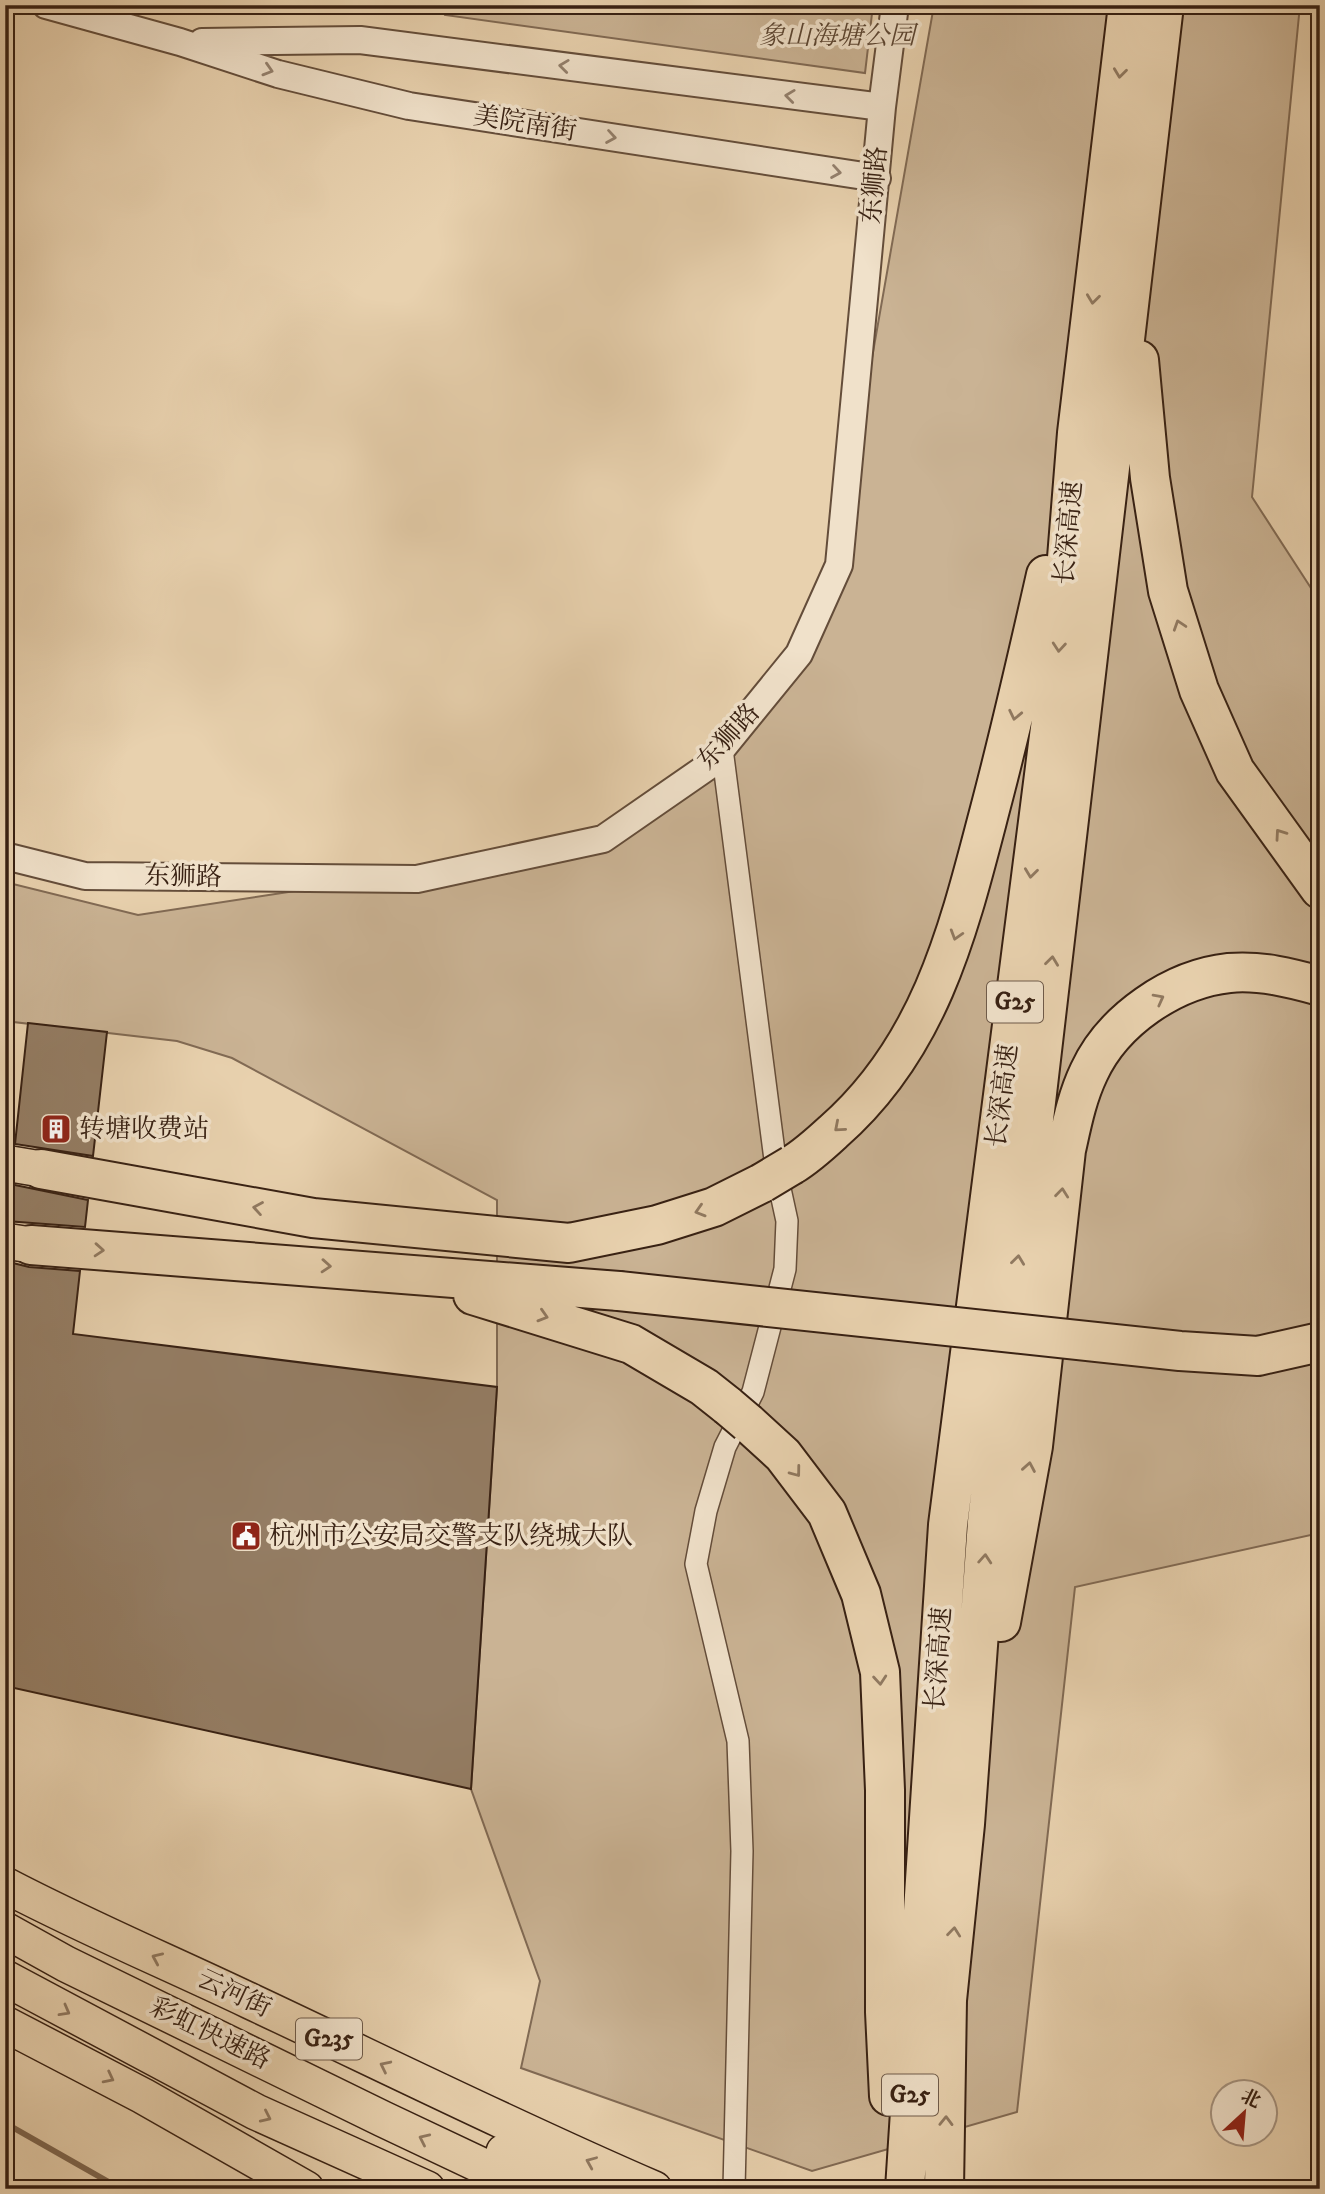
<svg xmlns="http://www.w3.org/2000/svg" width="1325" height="2194" viewBox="0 0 1325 2194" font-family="'IM FELL DW Pica','Noto Serif SC',serif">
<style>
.green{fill:#cab394;stroke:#816a54;stroke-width:2}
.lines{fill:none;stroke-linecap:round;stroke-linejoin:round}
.stream{stroke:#7e6750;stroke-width:6}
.building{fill:#947d64;stroke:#382113;stroke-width:2}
.minor-casing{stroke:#644d3a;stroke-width:24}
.tertiary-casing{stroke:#644d3a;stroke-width:30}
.trunk-casing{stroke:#382113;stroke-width:38}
.motorway-casing{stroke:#382113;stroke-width:42}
.minor{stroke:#f0e1ca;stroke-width:21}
.tertiary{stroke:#f0e1ca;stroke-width:26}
.trunk{stroke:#e8d1ae;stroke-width:35}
.motorway{stroke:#e8d1ae;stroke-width:38}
.motorway-bridge-casing{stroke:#382113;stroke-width:42;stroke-linecap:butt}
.motorway-bridge{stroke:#e8d1ae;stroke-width:38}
.oneway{stroke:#94816e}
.oneway2{stroke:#907960}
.labels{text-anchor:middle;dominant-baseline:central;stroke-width:7;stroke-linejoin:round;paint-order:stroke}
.shield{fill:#f0e1ca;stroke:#6f5b4a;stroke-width:2}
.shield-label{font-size:24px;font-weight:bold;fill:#382113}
.park-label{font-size:26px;font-style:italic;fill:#5c4633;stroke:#f0e1ca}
.street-label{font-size:26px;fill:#382113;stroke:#f0e1ca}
.poi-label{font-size:26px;fill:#382113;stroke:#f0e1ca;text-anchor:start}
</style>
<rect width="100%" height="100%" fill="#e8d1ae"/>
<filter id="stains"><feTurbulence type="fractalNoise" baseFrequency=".00286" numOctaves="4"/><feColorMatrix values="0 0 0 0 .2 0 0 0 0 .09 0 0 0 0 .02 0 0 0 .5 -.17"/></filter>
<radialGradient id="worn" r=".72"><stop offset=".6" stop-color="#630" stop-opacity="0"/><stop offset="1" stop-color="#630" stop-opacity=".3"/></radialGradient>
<path class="green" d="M446,5H873L865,73L445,15Z
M934,5H1300L1252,497L1320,602V1533L1075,1587L1017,2112L812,2171L521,2068L540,1981L471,1789L497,1387V1200L232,1058L177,1041L5,1021V882L138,915L374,879L603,839L722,749L799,654L843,523Z"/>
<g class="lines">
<path class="stream" d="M5,2123L121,2189"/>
</g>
<path class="building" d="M28,1023L107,1032L93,1156L15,1144Z
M10,1184L88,1200L85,1227L6,1221Z
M5,1261L29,1267L80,1271L73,1334L497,1387L471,1789L5,1686Z"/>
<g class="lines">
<g class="minor-casing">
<path id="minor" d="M722,749L777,1175L787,1221L785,1269L753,1392L725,1447L706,1511L696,1564L738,1741L742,1851L734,2189"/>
</g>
<g class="tertiary-casing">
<path id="tertiary" d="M46,5L180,42L278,74L409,106L877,178
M202,42L360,40L882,107
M5,856L85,876L417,879L603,839L707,767L799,654L839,565L882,107L895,5"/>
</g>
<g class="trunk-casing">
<path id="trunk" d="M5,1163L41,1169
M5,1241L31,1245
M5,1885C85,1927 168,1962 250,2001C384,2064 517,2130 654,2189
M5,1930L66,1964L383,2119L531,2189
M5,1978L256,2112L427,2189
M5,2024L143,2096L306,2189
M504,2152L588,2189"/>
</g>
<g class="motorway-casing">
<path id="motorway" d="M1139,360L1150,478L1168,591L1199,690L1235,771L1320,889
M792,1165C807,1156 820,1144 833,1132C930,1047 958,932 989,813C1010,734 1028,655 1046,575
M41,1169L313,1218L569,1243L657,1225L714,1207L762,1183
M31,1245L619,1291
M473,1295L631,1344L704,1387L728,1406
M748,1423L783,1455L827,1513L861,1594L880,1672L885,1790V2012L889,2096
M1001,1622L1033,1446L1066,1150C1072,1123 1077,1097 1089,1072C1113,1020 1173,979 1229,973C1260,970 1291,978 1320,986
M905,2189L948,1525L1059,658L1077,433L1128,5
M944,2189L947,2000L965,1824L987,1522L1164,5"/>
</g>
<use href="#minor" class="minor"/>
<use href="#tertiary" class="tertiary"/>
<use href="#trunk" class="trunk"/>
<use href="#motorway" class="motorway"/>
<g class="motorway-bridge-casing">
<path id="motorway-bridge" d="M762,1183L792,1165
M619,1291L1180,1351L1258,1356L1320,1342
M728,1406L748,1423"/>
</g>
<use href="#motorway-bridge" class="motorway-bridge"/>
</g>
<defs><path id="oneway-chevron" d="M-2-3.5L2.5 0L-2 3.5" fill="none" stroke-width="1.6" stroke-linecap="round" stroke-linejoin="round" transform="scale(1.75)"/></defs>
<g class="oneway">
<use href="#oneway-chevron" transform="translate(564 66) rotate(-173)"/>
<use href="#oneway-chevron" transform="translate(268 70) rotate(17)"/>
<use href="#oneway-chevron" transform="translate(790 96) rotate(-173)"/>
<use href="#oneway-chevron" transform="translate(611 137) rotate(9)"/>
<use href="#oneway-chevron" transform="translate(836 172) rotate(9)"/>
</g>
<g class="oneway2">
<use href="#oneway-chevron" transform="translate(1120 73) rotate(97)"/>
<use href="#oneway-chevron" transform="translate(1093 299) rotate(97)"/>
<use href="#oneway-chevron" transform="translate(1179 625) rotate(-108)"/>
<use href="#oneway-chevron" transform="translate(1059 647) rotate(95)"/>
<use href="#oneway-chevron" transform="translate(1015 715) rotate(102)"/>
<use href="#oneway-chevron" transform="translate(1280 834) rotate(-125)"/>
<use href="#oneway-chevron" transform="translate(1031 873) rotate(97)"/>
<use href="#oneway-chevron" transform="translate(956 935) rotate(107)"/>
<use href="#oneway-chevron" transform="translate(1052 961) rotate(-83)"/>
<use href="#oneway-chevron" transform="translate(1159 999) rotate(-28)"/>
<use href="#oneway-chevron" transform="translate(839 1127) rotate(139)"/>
<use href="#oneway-chevron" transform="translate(1062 1193) rotate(-84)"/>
<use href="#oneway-chevron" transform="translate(258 1208) rotate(-170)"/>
<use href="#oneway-chevron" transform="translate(700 1211) rotate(163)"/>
<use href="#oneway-chevron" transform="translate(99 1250) rotate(4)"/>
<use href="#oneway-chevron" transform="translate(1018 1260) rotate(-83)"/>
<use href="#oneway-chevron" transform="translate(326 1266) rotate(4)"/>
<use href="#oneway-chevron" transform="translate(543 1316) rotate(17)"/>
<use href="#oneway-chevron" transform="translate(1029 1467) rotate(-80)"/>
<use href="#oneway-chevron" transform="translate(796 1472) rotate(53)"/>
<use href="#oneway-chevron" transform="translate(985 1559) rotate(-86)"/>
<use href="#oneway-chevron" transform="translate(880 1680) rotate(85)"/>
<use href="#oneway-chevron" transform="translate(954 1932) rotate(-84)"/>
<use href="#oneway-chevron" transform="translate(157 1958) rotate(-156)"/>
<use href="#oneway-chevron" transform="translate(65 2011) rotate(29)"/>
<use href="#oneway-chevron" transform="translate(385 2066) rotate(-154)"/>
<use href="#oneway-chevron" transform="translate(109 2078) rotate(27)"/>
<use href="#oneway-chevron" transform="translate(266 2117) rotate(25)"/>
<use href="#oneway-chevron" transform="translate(946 2121) rotate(-89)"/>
<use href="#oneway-chevron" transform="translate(424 2139) rotate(-155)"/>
<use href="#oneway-chevron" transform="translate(591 2162) rotate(-157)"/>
</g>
<defs>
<g id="building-square" transform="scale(1.575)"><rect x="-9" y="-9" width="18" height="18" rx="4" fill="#8f2418" stroke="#f0e1ca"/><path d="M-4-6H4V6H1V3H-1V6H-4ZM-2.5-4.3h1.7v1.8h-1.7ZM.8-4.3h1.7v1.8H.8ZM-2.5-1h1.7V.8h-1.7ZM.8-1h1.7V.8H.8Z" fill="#fff"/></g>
<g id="civic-square" transform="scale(1.575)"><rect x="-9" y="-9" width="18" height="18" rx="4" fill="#8f2418" stroke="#f0e1ca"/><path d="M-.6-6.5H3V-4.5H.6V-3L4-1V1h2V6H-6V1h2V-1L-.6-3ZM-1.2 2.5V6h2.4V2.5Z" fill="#fff"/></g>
</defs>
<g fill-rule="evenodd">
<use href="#building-square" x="56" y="1129"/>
<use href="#civic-square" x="246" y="1536"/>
</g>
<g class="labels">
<g class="shield">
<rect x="987" y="981.5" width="56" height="41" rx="5"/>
<rect x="296" y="2018.5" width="66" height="41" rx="5"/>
<rect x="882" y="2074.5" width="56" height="41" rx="5"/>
</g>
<g class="shield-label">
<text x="1015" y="1002">G25</text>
<text x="329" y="2039">G235</text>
<text x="910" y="2095">G25</text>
</g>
<g class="park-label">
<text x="837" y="36">象山海塘公园</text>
</g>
<g class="street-label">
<text transform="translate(525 124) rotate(9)">美院南街</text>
<text transform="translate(875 185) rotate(-85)">东狮路</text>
<text transform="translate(1069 533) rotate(-85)">长深高速</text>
<text transform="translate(729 737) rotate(-48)">东狮路</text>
<text transform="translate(183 877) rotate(1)">东狮路</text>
<text transform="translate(1003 1096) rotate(-83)">长深高速</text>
<text transform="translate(939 1659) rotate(-86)">长深高速</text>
<text transform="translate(234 1994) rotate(25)">云河街</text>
<text transform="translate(210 2034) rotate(26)">彩虹快速路</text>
</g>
<g class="poi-label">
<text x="79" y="1129">转塘收费站</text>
<text x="269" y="1536">杭州市公安局交警支队绕城大队</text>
</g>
</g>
<rect width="1325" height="2194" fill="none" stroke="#e8d1ae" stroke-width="28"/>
<rect x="7" y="7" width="1311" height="2180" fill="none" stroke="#382113" stroke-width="3.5"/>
<rect x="14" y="14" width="1297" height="2166" fill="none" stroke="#382113" stroke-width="2"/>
<g transform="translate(1244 2113) rotate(26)"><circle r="33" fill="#f0e1ca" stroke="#a69481" stroke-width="2"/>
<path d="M0-5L12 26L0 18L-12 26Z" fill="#8f2418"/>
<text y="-10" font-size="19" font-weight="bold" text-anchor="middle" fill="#382113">北</text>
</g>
<rect width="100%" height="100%" filter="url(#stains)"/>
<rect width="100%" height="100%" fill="url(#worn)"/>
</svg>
